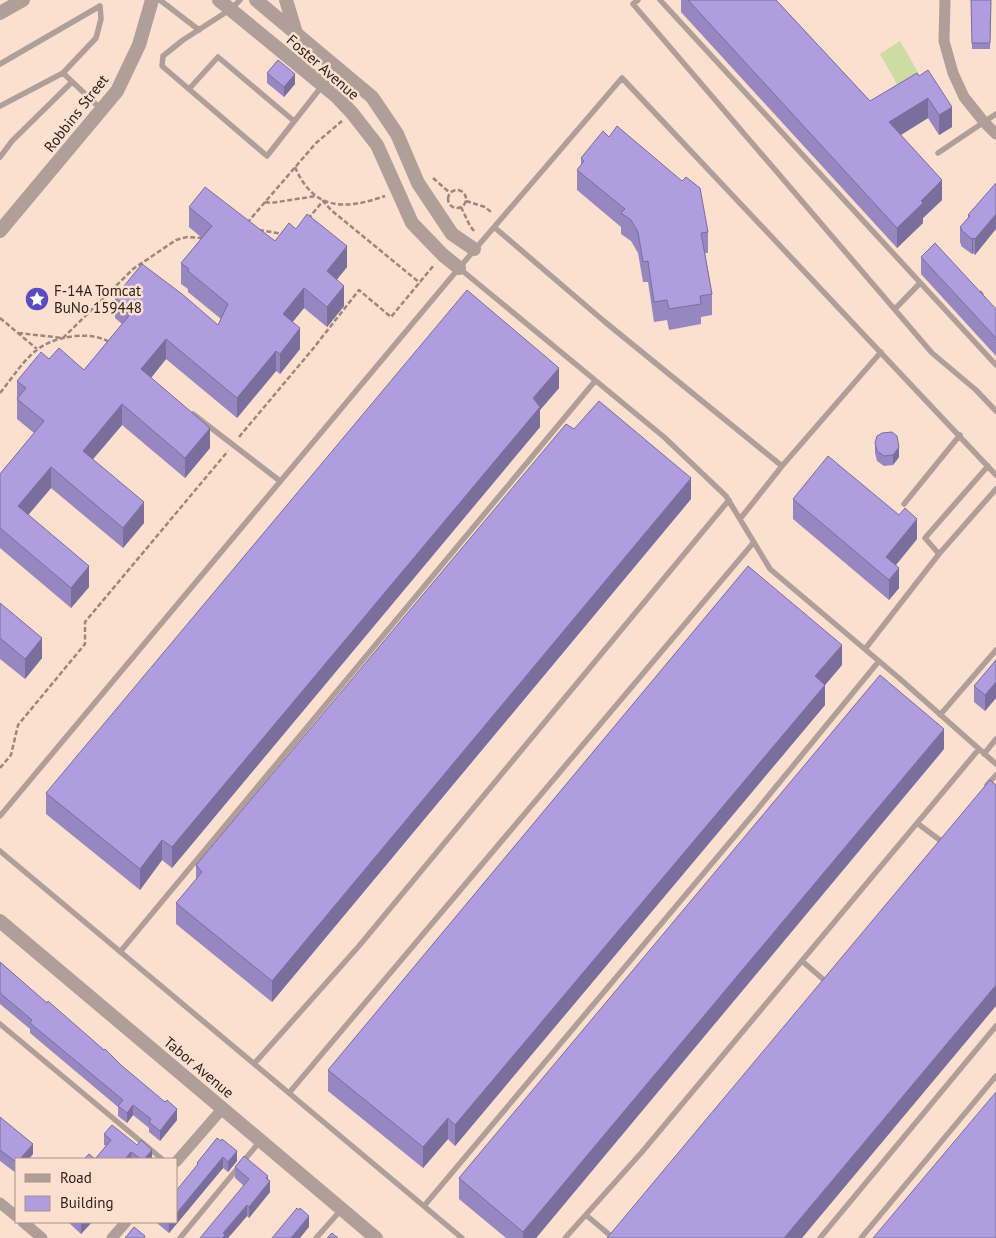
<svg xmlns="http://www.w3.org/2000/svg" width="996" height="1238" viewBox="0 0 996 1238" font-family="'PT Sans',sans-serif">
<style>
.green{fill:#ccdca2}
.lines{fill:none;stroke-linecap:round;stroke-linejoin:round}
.path{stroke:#9c877b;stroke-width:2.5;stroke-dasharray:5 2.5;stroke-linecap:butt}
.service{stroke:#af9f98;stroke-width:5.5}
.minor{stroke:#af9f98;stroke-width:11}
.tertiary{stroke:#af9f98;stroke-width:14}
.wall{fill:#9687c0}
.shaded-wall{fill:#7a6e9c}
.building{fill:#af9ddf;stroke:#7a6e9c}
.labels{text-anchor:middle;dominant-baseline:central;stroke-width:5;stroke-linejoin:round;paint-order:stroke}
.street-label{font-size:15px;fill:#2f221a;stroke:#fbdfcf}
.poi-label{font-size:15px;fill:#2f221a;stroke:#fbdfcf;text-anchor:start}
</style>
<rect width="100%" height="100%" fill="#fbdfcf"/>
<path class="green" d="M900,41L923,81L902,93L880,54Z"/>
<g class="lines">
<path class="path" d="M295,167C314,211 345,210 385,196
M433,178L450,193
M448 199a9 9 0 1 1 18 0a9 9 0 1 1-18 0Z
M466,201L485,207L491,212
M265,202L271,203L316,196
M461,207L470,226L474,231
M308,219L323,201L331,210L420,283
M247,223L316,143L342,121
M259,230L283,234
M980,291L985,298
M0,318L37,349
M18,333L63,338L133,269L176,240L187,237L202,238L203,236
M0,393C25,362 33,341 75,336C88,335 99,336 109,342
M239,437L312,350L359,290L391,317L434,265
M0,768L11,755L18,725L85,644V622L228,451"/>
<path class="service" d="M160,0L199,30
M240,0L231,9L183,40L163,56L162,66L267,156L322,86
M638,0L633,4L932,353L976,390L996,411
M660,0L996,365
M0,64L100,6L101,19L96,38L63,73L0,106
M63,73L101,109
M189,89L218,57L294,121
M938,153L996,114
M0,157L12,141L72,82
M494,227L605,322L782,466
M459,268L664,437L726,496L770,569L899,678L996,764
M895,309L920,283
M193,414L280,481
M904,504L960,435
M740,519L782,466L881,352
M939,554L996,489
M865,649L939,554L925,538L988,466
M940,715L996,650
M984,754L996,739
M987,785L996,775
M0,816L459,268L622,78L996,475
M917,823L941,841
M0,851L462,1238
M120,952L595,381
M802,961L824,980
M0,1024L162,1159
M254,1064L359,946L729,500
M289,1093L754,542
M424,1206L756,811L879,661
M586,1215L611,1236
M180,1238L261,1140
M316,1238L341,1210
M565,1238L642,1152L979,749
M820,1238L996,1026
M861,1238L996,1076"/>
<path class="minor" d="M945,0L944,41L953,73L964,97L984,122L996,134
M176,1162L223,1108
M0,1203L16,1216
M23,1222L42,1238
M112,1238L126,1222"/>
<path class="tertiary" d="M219,0L336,96L352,113L377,145L412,223L443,255L459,268
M256,0L372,97L397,134L418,183L452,234L474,249
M286,0L296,33
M0,13L23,0
M0,231L117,91L139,45L152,0
M0,921L376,1238"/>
</g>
<path class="wall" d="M681,0H776L870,101L917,73L952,127L939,135L928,118L901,135L942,200L923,218V223L897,248L681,12Z
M971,0H991L990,49H972Z
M267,73L295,84L284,97L267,83Z
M609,137L708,232V253H705L712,294V315L701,317V324L669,330L667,320L654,322L648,282H643L638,253L631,241L621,234V227L577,190V170L581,165V158Z
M996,183L975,255L973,253L972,254L961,246V244L960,243V227L968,218V215Z
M189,207L275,241L347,267L337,279L344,306L327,327L304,308L292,322L300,349L280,374L276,371L237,418L166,359L151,378L210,448L185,478L122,425L93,459L144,523L123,548L51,488L28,515L89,587L71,608L0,548V474L34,433L17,419V381L49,359L84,370L122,324L115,318V297L218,325L221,319L188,292V289L181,284V263L202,238L189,227Z
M921,257L996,309V356L921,274Z
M559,388L540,410V427L172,868L162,860L140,890L46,814V793Z
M875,443L899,457L893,465L884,466L877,461L875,453Z
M691,499L272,1002L176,924V903L196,880V865Z
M793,499L917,539L896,565L899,588L889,600L793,519Z
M0,603L42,658L25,679L0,659Z
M996,660V698L985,711L974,702V686Z
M842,665L825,685V705L455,1146L448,1139L423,1168L328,1091V1070Z
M944,749L536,1238H506L459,1199V1178Z
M0,962L177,1120L160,1141L149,1132V1128L133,1115L127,1123L118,1116V1107L30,1033V1029L0,1004Z
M0,1117L33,1154L16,1159V1173L0,1161Z
M104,1134L152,1159H84H95L106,1146L104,1145Z
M217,1138L237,1161L228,1172L223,1168L169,1233L158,1224V1222H176L197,1166V1163Z
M235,1167L268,1180L270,1192L249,1218L247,1216L228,1238L244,1186L235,1178Z
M68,1222H92L81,1234Z"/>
<path class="shaded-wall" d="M295,74V84L284,97V87Z
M928,98V118L889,142V122Z
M952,107V127L939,135V115Z
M942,180V200L923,218V223L897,248V228L921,201Z
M996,214V229L975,255V239Z
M973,238V253L972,254V239Z
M347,246V267L327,292V271Z
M344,286V306L327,327V307Z
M304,288V308L283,334V314Z
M300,328V349L280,374V354Z
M166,339V359L141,390V369Z
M276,351V371L237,418V398Z
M559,368V388L540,410V427L172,868V847L533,398Z
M122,404V425L83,471V451Z
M210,428V448L185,478V458Z
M899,447V457L893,465V455Z
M51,467V488L18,527V506Z
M691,478V499L272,1002V981Z
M144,502V523L123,548V528Z
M917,519V539L886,577V557Z
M89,566V587L71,608V588Z
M899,568V588L889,600V580Z
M42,638V658L25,679V659Z
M842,645V665L825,685V705L455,1146V1125L815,676Z
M996,682V698L985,711V695Z
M944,729V749L536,1238H523V1232Z
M162,840V860L140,890V869Z
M996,985V1006L802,1238H784Z
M133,1105V1115L127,1123V1113Z
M177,1109V1120L160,1141V1131Z
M448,1118V1139L423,1168V1147Z
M33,1144V1154L29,1159H20Z
M152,1150V1159H144Z
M237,1151V1161L228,1172V1162Z
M131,1152V1159H125Z
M223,1157V1168L169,1233V1222H176V1214Z
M268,1176V1183L270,1181V1192L249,1218V1207Z
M247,1205V1216L228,1238H222L223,1233Z
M309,1216V1227L300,1238H291Z
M84,1222H92L81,1234V1224Z"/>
<path class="building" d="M688,0H776L870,101L917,73L919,76L928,70L952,107L939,115L928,98L889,122L942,180L921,201L923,203L897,228Z
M971,0H991L990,43H972Z
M278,60L295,74L284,87L267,73Z
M617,126L682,181L686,177L700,188L708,232L701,233L712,294L700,296L701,304L669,309L667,300L654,302L648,261L643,262L638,232L631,220L621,213L625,209L577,170L584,161L581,158L603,131L609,137Z
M996,183V214L975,239L973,238L972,239L961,230L962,229L960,227L970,216L968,215Z
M205,187L275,241L289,223L296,229L307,214L347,246L327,271L344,286L327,307L304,288L283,314L300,328L280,354L276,351L237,398L166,339L141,369L210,428L185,458L122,404L83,451L144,502L123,528L51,467L18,506L89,566L71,588L0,528V474L44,421L17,399L26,388L17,381L41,352L49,359L59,348L84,370L132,312L115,297L142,264L182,294L218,325L228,304L188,271L189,269L181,263L212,226L189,207Z
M935,243L996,309V338L921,257Z
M467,290L559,368L533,398L540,407L172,847L162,840L140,869L46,793Z
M599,401L691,478L272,981L176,903L202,872L196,865L566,424L574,429Z
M892,432L897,436L899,447L893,455L884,456L877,451L875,443L877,436L882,433Z
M828,456L899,515L905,508L917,519L886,557L899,568L889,580L793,499Z
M748,566L842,645L815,676L825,685L455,1125L448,1118L423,1147L328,1070Z
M0,603L42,638L25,659L0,638Z
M996,660V682L985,695L974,686Z
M880,675L944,729L523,1232L459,1178Z
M990,780L996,785V985L784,1238H607Z
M0,962L47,1003L48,1001L104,1050L105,1049L121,1065L165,1102L167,1100L177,1109L160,1131L149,1122L151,1119L133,1105L127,1113L118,1106L123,1100L30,1023L32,1020L0,993Z
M996,1092V1238H873Z
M0,1117L33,1144L20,1159H16V1162L0,1150Z
M112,1125L137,1145L141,1140L152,1150L144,1159H141L131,1152L125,1159H84L89,1154L95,1159L111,1140L104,1134Z
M217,1138L221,1141L222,1139L237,1151L228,1162L223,1157L176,1214V1191L198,1164L197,1163Z
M244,1156L268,1176L266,1178L270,1181L249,1207L247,1205L223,1233L225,1235L222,1238H200L249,1179L235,1167Z
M297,1208L299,1210L300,1208L309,1216L291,1238H272Z
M134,1227L145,1236L144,1238H125Z
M332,1233L338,1238H327Z"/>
<defs>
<g id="sight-disc" transform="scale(1.25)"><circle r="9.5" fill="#594bc3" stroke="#fbdfcf"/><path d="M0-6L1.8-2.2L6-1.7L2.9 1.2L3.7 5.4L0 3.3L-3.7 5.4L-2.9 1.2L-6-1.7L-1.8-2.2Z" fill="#fff"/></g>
</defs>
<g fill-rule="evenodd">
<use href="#sight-disc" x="37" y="299"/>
</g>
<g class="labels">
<g class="street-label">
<text transform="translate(323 67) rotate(41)">Foster Avenue</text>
<text transform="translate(76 113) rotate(-52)">Robbins Street</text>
<text transform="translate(199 1067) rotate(40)">Tabor Avenue</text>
</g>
<g class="poi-label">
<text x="54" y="290">F-14A Tomcat<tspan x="54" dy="17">BuNo 159448</tspan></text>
</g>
</g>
<rect x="15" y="1158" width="162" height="65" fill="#fbdfcf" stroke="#a99387"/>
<rect x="25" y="1174" width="25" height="8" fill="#af9f98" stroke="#a99387"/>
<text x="60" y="1183" font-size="15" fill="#2f221a">Road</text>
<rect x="25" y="1196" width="25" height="15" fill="#af9ddf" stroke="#a99387"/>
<text x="60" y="1208" font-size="15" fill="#2f221a">Building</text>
</svg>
